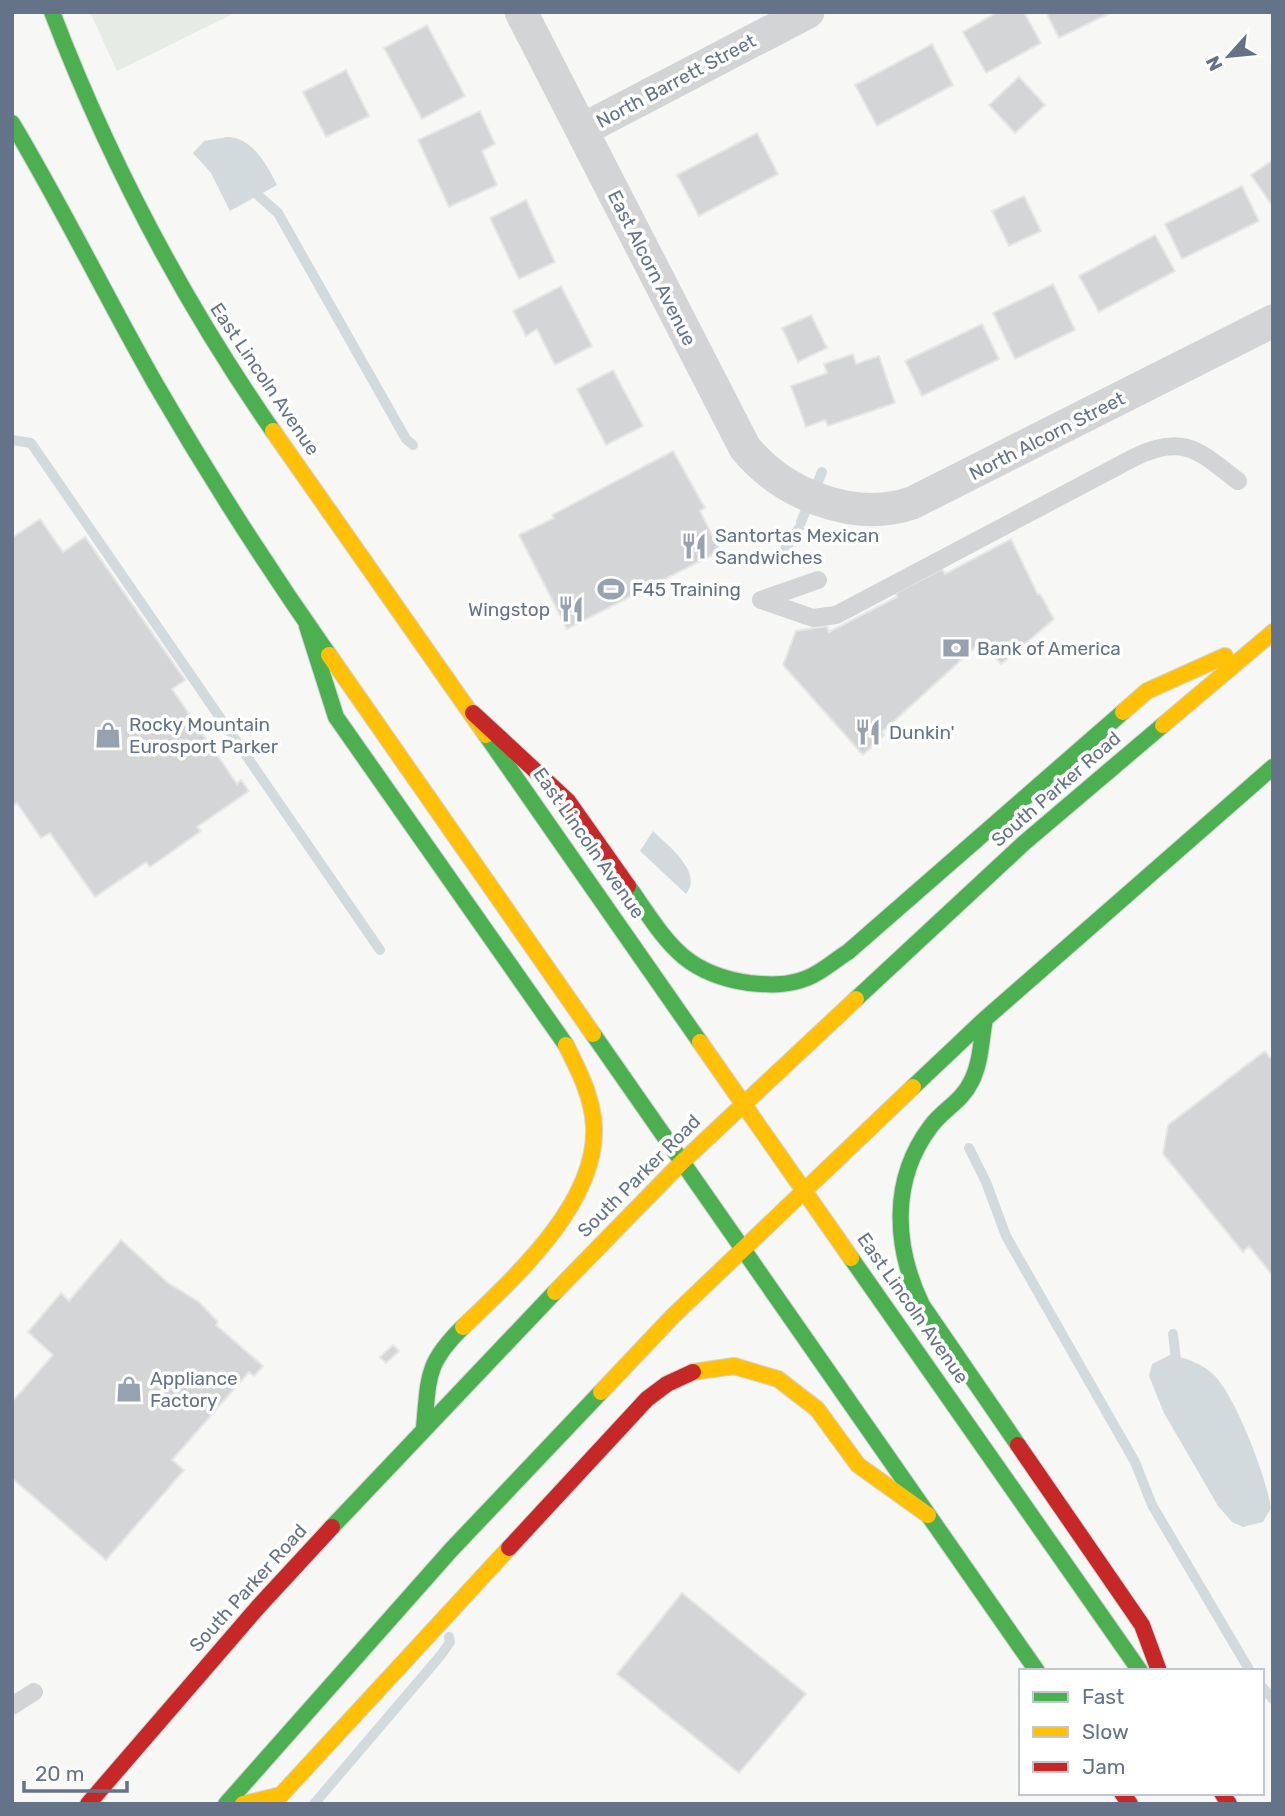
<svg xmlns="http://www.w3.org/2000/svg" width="1285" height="1816" viewBox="0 0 1285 1816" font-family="Rubik,sans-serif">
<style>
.green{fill:#e6ebe4}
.water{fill:#d3dade}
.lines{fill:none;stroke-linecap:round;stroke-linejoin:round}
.stream{stroke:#d3dade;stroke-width:10}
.building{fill:#d4d5d6;stroke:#e6e6e6;stroke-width:2}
.fast-casing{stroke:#d3d4d5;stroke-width:18}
.slow-casing{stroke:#d3d4d5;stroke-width:18}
.jam-casing{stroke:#d3d4d5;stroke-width:18}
.lane{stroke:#d3d4d5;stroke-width:18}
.street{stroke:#d3d4d5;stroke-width:33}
.fast{stroke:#4caf50;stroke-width:16}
.slow{stroke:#ffc107;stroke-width:16}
.jam{stroke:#c62828;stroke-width:16}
.labels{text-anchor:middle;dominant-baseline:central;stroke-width:7;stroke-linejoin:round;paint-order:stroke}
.street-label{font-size:19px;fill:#657389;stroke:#fff}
.poi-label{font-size:19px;fill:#657389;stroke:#fff;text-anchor:start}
</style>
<rect width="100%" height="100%" fill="#f7f7f6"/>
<path class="green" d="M90,12H237L117,71Z"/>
<path class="water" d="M227,137C252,137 267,165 277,185L230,211L211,173L193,153L204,141Z
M653,831C667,845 704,872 686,894L640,851Z
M1170,1355C1187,1358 1201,1363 1214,1375C1235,1395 1267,1478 1271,1508L1263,1522L1243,1527L1232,1522L1218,1506L1164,1413L1149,1376L1152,1364Z"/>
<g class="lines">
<path class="stream" d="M249,187L278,213L406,439L413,445
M12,440L31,443L380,950
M801,522L822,472
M784,551L799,528
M969,1148L986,1182L1006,1236L1135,1462L1152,1505L1250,1671
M1173,1334L1177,1369
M1262,1687L1273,1699
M314,1804L441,1655L450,1642L449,1637"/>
</g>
<path class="building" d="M998,12H1024L1041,43L986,73L963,32Z
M1046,12H1112L1059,38Z
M427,25L465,96L422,119L384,48Z
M932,44L953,85L877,126L855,85Z
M346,70L369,116L326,137L303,92Z
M1019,77L1045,105L1015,133L989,105Z
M480,111L495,144L482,151L497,185L449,207L418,140Z
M757,133L778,174L699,216L677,175Z
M1273,160V207L1251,175Z
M1242,186L1259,221L1182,259L1165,224Z
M1024,196L1041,231L1009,246L992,211Z
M526,200L555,262L519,279L490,218Z
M1155,235L1175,271L1099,312L1079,276Z
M1053,284L1075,330L1015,359L993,313Z
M561,286L592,346L555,365L537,329L526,336L513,311Z
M811,315L827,348L798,362L782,328Z
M982,324L999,359L922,396L905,361Z
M853,354L856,364L879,356L895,403L828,426L825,420L806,427L791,386L827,373L824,364Z
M613,370L643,426L606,445L577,389Z
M673,451L705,508L700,511L720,551L567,629L519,535L554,518L552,515Z
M40,519L63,552L85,537L185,680L172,689L237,784L241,780L249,791L197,827L201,831L150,867L146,862L95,897L50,833L41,838L17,803L12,806V538Z
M1011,539L1038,595L1040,594L1054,619L1001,664L981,642L882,732L884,735L863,755L783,665L796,631L827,626L829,632L897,597L896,593L942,569L945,574Z
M1265,1051L1270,1058L1273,1056V1276L1249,1246L1243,1252L1163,1154L1168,1125Z
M121,1240L168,1283L199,1302L218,1322L216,1325L263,1366L254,1376L249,1372L172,1460L184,1470L106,1560L12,1478V1402L53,1355L28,1332L61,1293L69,1301Z
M393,1345L399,1351L386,1363L380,1357Z
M682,1593L806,1694L739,1773L617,1674Z"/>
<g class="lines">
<g class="fast-casing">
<path id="fast" d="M52,12C109,161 182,300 273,431
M12,123C63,208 106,297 155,383C209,476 267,567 329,655
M307,626L336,717L566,1045
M486,735L700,1042
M628,886C665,938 680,973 749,983C768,985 788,986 807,978C821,973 835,960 848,952L1123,712
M856,999L1024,843L1163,725
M985,1019C981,1040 981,1063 971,1082C962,1101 943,1110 931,1126C890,1180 894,1247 922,1305L1018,1445
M593,1034L1037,1671
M913,1087L985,1019L1273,767
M851,1258L1140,1671
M424,1427C429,1378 425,1364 463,1327
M332,1527L555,1292
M226,1804L451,1550L601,1392"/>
</g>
<g class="slow-casing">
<path id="slow" d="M273,431L486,735
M329,655L593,1034
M1123,712L1147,691L1225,656
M1163,725L1273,632
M700,1042L851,1258
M555,1292L682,1162L856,999
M463,1327C514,1278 598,1203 594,1126C592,1096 579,1071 566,1045
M693,1372L734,1366L778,1379L817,1409L858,1465L928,1515
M601,1392L673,1316L913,1087
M243,1804L281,1795L509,1548"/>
</g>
<g class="jam-casing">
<path id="jam" d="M473,713L568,801L628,886
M1018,1445L1142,1625L1159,1671
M509,1548L647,1399L667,1384L693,1372
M1122,1793L1130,1804
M1222,1793L1229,1804
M88,1804L259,1606L332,1527"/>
</g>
<path class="lane" d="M761,600L813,618L836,615L1135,457C1184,433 1200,452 1238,481
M761,600L818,580
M12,1706L34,1692"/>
<path class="street" d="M521,12L745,448C783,494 853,523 912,503L1273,321
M582,130L808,12"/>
<use href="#fast" class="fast"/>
<use href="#slow" class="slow"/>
<use href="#jam" class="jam"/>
</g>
<defs>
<g id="restaurant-bare" transform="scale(2.1)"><path d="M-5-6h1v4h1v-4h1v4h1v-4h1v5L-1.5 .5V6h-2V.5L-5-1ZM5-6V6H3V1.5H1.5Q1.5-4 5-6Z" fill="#98a1af" stroke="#fff" stroke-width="2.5" paint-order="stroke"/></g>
<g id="stadium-bare" transform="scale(2.1)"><path d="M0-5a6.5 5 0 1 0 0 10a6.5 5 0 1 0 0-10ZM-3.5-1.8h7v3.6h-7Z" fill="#98a1af" stroke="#fff" stroke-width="2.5" paint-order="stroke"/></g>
<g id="bank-bare" transform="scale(2.1)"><path d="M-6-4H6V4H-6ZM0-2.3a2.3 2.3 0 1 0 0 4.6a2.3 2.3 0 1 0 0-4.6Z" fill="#98a1af" stroke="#fff" stroke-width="2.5" paint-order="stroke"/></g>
<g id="shop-bare" transform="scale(2.1)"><path d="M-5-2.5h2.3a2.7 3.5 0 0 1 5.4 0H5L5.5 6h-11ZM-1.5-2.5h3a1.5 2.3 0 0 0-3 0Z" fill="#98a1af" stroke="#fff" stroke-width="2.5" paint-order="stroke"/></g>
</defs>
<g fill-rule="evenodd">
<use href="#restaurant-bare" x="694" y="546"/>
<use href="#stadium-bare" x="611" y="589"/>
<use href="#restaurant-bare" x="571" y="609"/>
<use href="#bank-bare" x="956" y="648"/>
<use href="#restaurant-bare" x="868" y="732"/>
<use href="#shop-bare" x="108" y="735"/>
<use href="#shop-bare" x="129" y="1389"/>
</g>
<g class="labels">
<g class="street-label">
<text transform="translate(676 81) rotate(-28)">North Barrett Street</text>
<text transform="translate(652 268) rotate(63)">East Alcorn Avenue</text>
<text transform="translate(265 379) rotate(56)">East Lincoln Avenue</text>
<text transform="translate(1047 436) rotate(-27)">North Alcorn Street</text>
<text transform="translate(1056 789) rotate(-41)">South Parker Road</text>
<text transform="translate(589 843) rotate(55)">East Lincoln Avenue</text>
<text transform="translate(639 1176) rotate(-45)">South Parker Road</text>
<text transform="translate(913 1308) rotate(55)">East Lincoln Avenue</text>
<text transform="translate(248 1588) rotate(-48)">South Parker Road</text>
</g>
<g class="poi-label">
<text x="715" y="535">Santortas Mexican<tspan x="715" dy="22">Sandwiches</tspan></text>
<text x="632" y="589">F45 Training</text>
<text x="550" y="609" text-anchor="end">Wingstop</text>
<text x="977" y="648">Bank of America</text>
<text x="129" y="724">Rocky Mountain<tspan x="129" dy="22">Eurosport Parker</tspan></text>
<text x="889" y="732">Dunkin'</text>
<text x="150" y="1378">Appliance<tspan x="150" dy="22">Factory</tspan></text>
</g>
</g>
<rect width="1285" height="1816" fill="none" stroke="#657389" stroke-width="28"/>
<rect x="1019" y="1669" width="245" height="126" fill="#ffffff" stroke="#c1c7d0" stroke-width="2"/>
<rect x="1033" y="1692" width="35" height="10" fill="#4caf50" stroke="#c1c7d0" stroke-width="2"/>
<text x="1082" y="1704" font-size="21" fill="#657389">Fast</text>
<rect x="1033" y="1727" width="35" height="10" fill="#ffc107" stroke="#c1c7d0" stroke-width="2"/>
<text x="1082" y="1739" font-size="21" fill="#657389">Slow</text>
<rect x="1033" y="1762" width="35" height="10" fill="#c62828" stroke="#c1c7d0" stroke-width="2"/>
<text x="1082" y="1774" font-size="21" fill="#657389">Jam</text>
<g transform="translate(1229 56) rotate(243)" stroke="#ffffff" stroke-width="5" paint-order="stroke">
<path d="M0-5L12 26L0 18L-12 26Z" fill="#657389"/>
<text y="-10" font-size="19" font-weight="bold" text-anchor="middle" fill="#657389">N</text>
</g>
<path d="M24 1781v10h103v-10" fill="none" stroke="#657389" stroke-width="3.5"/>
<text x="35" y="1781" font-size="21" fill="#657389" stroke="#ffffff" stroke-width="5" paint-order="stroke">20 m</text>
</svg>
